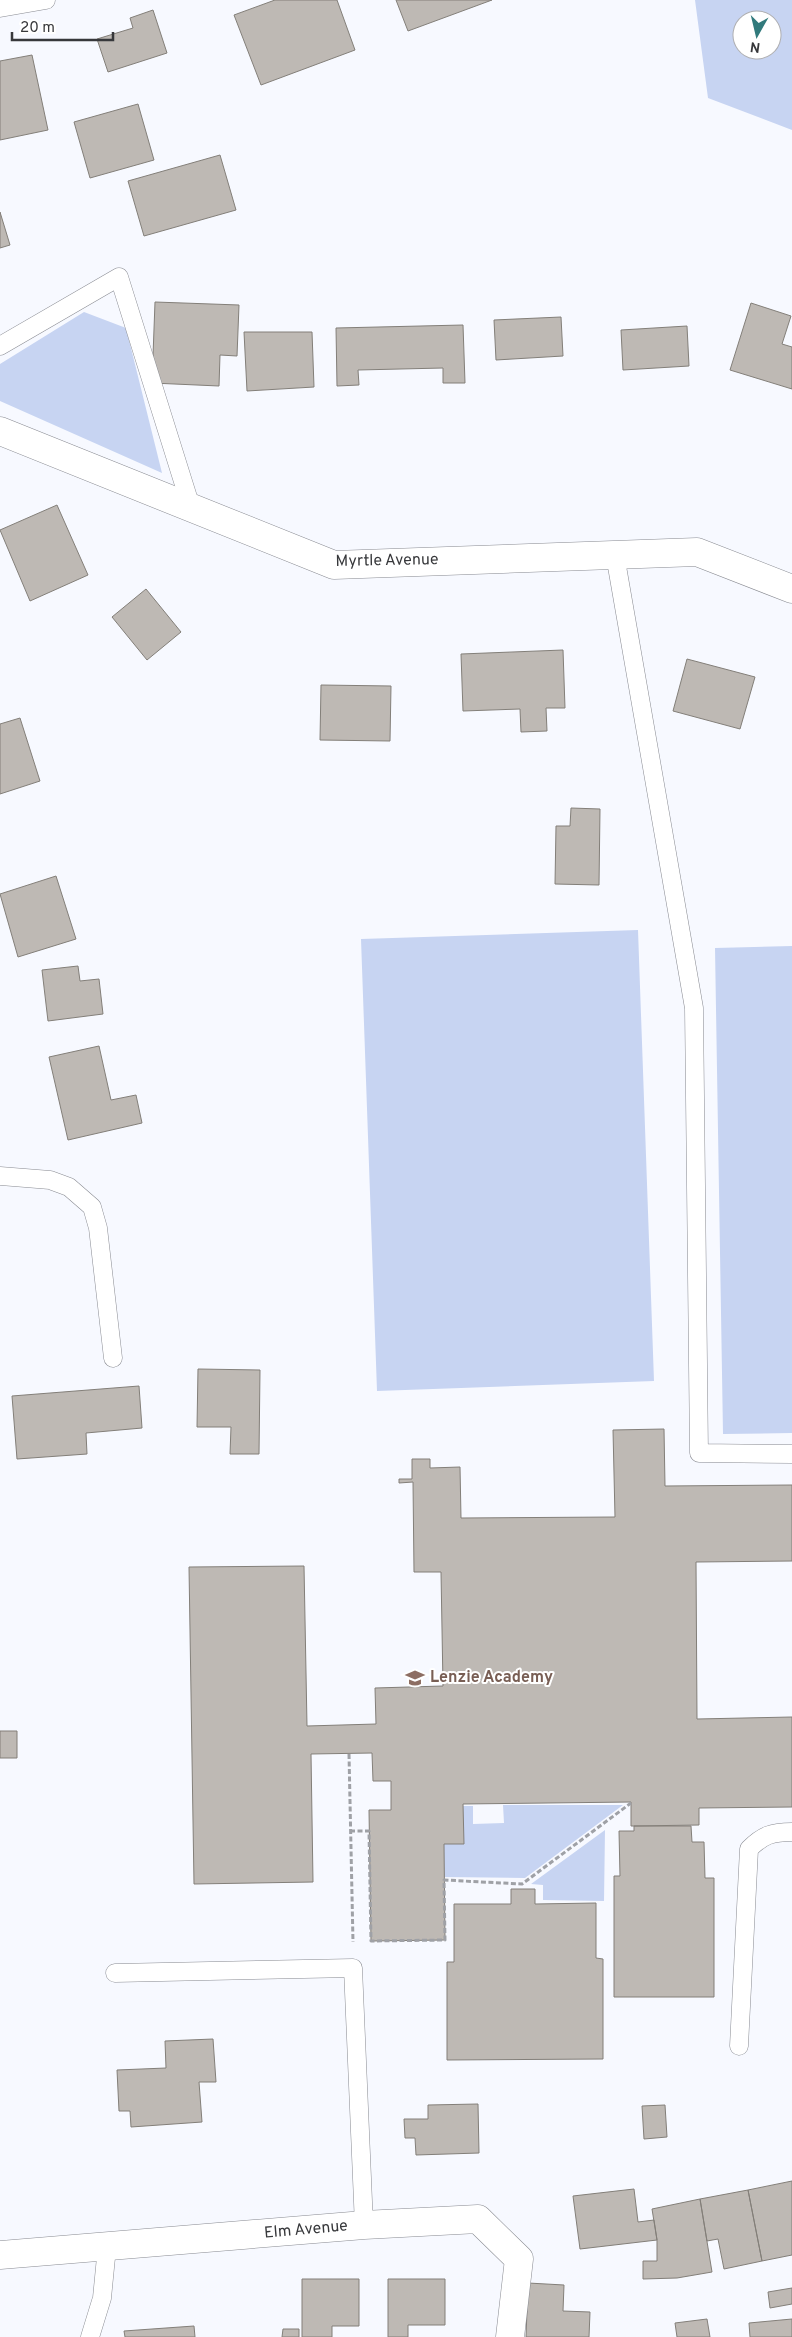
<svg xmlns="http://www.w3.org/2000/svg" width="792" height="2337" viewBox="0 0 792 2337" font-family="Overpass,sans-serif">
<style>
.green{fill:#c7d4f2;fill-rule:evenodd}
.building{fill:#beb9b4;stroke:#837f79}
.lines{fill:none;stroke-linecap:round;stroke-linejoin:round}
.lane-casing{stroke:#898b92;stroke-width:19}
.street-casing{stroke:#898b92;stroke-width:29}
.path{stroke:#9fa1a6;stroke-width:3;stroke-dasharray:5 2.5;stroke-linecap:butt}
.lane{stroke:#fff;stroke-width:18}
.street{stroke:#fff;stroke-width:28}
.labels{text-anchor:middle;dominant-baseline:central;stroke-width:4;stroke-linejoin:round;paint-order:stroke}
.street-label{font-size:16px;fill:#37383b;stroke:#fff}
.education-label{font-size:16px;font-weight:bold;fill:#785e54;stroke:#fff;text-anchor:start}
</style>
<rect width="100%" height="100%" fill="#f7f9ff"/>
<path class="green" d="M695,0H792V130L708,98ZM742,20H772V50H742Z
M84,312L126,328L162,473L0,401V364Z
M638,930L654,1381L377,1391L361,939Z
M792,946V1433L723,1434L715,948Z
M503,1805H623L525,1878L444,1877V1844H463V1806H473V1824L504,1823Z
M605,1830L604,1901L543,1900V1885L531,1884Z"/>
<path class="building" d="M275,0H337L355,50L261,85L234,15Z
M396,0H492L408,31Z
M153,10L167,53L108,72L97,39L133,28L130,18Z
M32,55L48,130L0,140V61Z
M138,104L154,160L90,178L74,122Z
M220,155L236,210L144,236L128,181Z
M0,212L10,245L0,248Z
M155,302L239,305L237,356L220,355L219,386L152,383Z
M751,303L791,316L782,344L792,347V389L730,370Z
M561,317L563,356L496,360L494,320Z
M463,325L465,383H443V368L358,370L359,385L337,386L336,328Z
M687,326L689,366L623,370L621,330Z
M244,332H312L314,387L247,391Z
M57,505L88,575L30,601L0,530Z
M146,589L181,632L147,660L112,617Z
M563,650L565,708H546L547,731L521,732L520,709L463,711L461,654Z
M687,659L755,677L740,729L673,711Z
M321,685L391,686L390,741L320,740Z
M20,718L40,781L0,794V724Z
M571,808L600,809L599,885L555,884L556,826H570Z
M56,876L76,939L18,957L0,894Z
M78,966L80,981L99,979L103,1014L48,1021L42,970Z
M99,1046L111,1100L136,1095L142,1123L68,1140L49,1057Z
M198,1369L260,1370L259,1454H230L231,1427H197Z
M139,1386L142,1428L86,1433L87,1454L17,1459L12,1396Z
M664,1429L665,1486L792,1485V1561L696,1562L697,1719L792,1717V1807L699,1808V1825L634,1826H631V1802L463,1804L464,1844H444L445,1940L371,1941L369,1810H391V1781H373L372,1753L311,1754L313,1882L194,1884L189,1567L304,1566L307,1726L376,1724L375,1688L443,1686L441,1572H414L413,1482L399,1483V1479H412V1459H430V1468L460,1467L461,1518L615,1517L613,1430Z
M0,1731H17V1758H0Z
M634,1826H691L692,1842H704L705,1878H714V1997H614V1876H620L619,1831H634Z
M511,1889H535V1904L596,1903V1958L603,1959V2059L447,2060V1962H454V1904H511Z
M213,2039L216,2082H199L202,2122L131,2127L130,2111H119L117,2070L166,2068L165,2041Z
M478,2104L479,2153L416,2155L415,2138H405L404,2119H428V2105Z
M665,2105L667,2137L644,2139L642,2106Z
M792,2181V2255L762,2261L748,2190Z
M634,2189L638,2222L654,2220L657,2240L580,2249L573,2196Z
M748,2190L762,2261L724,2269L718,2239L707,2241L700,2199Z
M700,2199L712,2272L677,2278L643,2279V2261H657V2240L652,2209Z
M302,2279H359V2326H332V2337H302Z
M388,2279H445V2325H408V2337H388Z
M528,2283L564,2285L563,2311L590,2312L589,2337H526Z
M792,2288V2304L770,2308L768,2292Z
M707,2319L710,2337H677L675,2323Z
M792,2319V2337H750L749,2323Z
M194,2326L195,2337H125L124,2331Z
M283,2329H299V2337H282Z"/>
<g class="lines">
<g class="lane-casing">
<path id="lane" d="M0,8L46,0
M0,346L119,277L191,507
M615,555L694,1008L699,1453L792,1454
M0,1176L50,1180L69,1187L92,1207L98,1228L113,1358
M115,1973L353,1968L364,2225
M739,2046L749,1849C763,1835 772,1832 792,1832
M90,2337L102,2298L107,2247"/>
</g>
<g class="street-casing">
<path id="street" d="M0,431L334,565L697,552L792,589
M0,2255L364,2225L478,2219L519,2259L510,2337"/>
</g>
<path class="path" d="M349,1754L353,1942
M350,1831H369L371,1941L445,1940L444,1880L522,1884L631,1803"/>
<use href="#lane" class="lane"/>
<use href="#street" class="street"/>
</g>
<defs>
<g id="school-bare" transform="scale(1.5)"><path d="M0-5L7-2L0 1L-7-2ZM-4 1L0 2.5L4 1V4Q0 6-4 4Z" fill="#8d6e63" stroke="#fff" stroke-width="2.5" paint-order="stroke"/></g>
</defs>
<g fill-rule="evenodd">
<use href="#school-bare" x="415" y="1678"/>
</g>
<g class="labels">
<g class="street-label">
<text transform="translate(387 561) rotate(-1)">Myrtle Avenue</text>
<text transform="translate(306 2230) rotate(-5)">Elm Avenue</text>
</g>
<g class="education-label">
<text x="430" y="1678">Lenzie Academy</text>
</g>
</g>
<g transform="translate(757 35) rotate(188)"><circle r="24" fill="#ffffff" stroke="#afafb1"/>
<path d="M0-4L9 19L0 12L-9 19Z" fill="#317a7c"/>
<text y="-8" font-size="14" font-weight="bold" text-anchor="middle" fill="#37383b">N</text>
</g>
<path d="M12 32v8h101v-8" fill="none" stroke="#37383b" stroke-width="2.5"/>
<text x="20" y="32" font-size="15" fill="#37383b" stroke="#ffffff" stroke-width="4" paint-order="stroke">20 m</text>
</svg>
